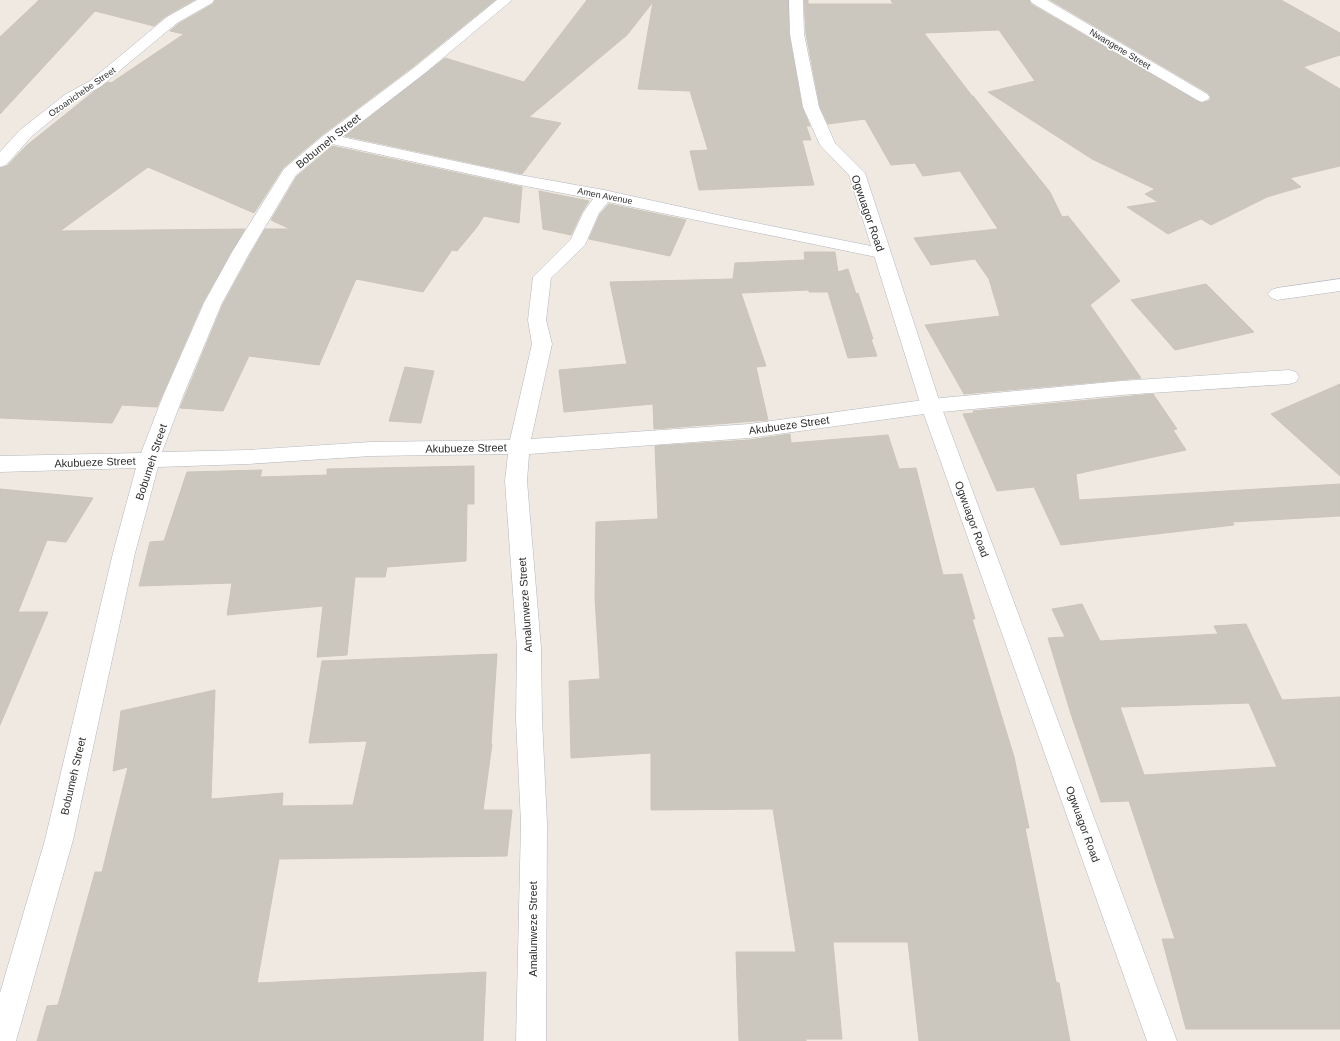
<svg xmlns="http://www.w3.org/2000/svg" width="1340" height="1041" viewBox="0 0 1340 1041" font-family="Arial,sans-serif">
<style>
.building{fill:#cbc7bf;stroke:#cbc5ba;fill-rule:evenodd}
.lines{fill:none;stroke-linecap:round;stroke-linejoin:round}
.street-casing{stroke:#b4b7c1;stroke-width:1}
.secondary-casing{stroke:#b4b7c1;stroke-width:1}
.street{fill:#fff;fill-rule:evenodd}
.secondary{fill:#fff;fill-rule:evenodd}
.labels{text-anchor:middle;dominant-baseline:central;stroke-width:3.5;stroke-linejoin:round;paint-order:stroke}
.far-street-label{font-size:9px;fill:#2e2e2e;stroke:#fff}
.street-label{font-size:11px;fill:#2e2e2e;stroke:#fff}
</style>
<rect width="100%" height="100%" fill="#efe9e1"/>
<path class="building" d="M39,0H194L166,16L154,26L95,11L0,114V37Z
M215,0H495L414,66L322,135L283,168L254,213L148,167L60,231L245,229L203,302L157,407L122,405L112,423L0,418V168L7,166L26,146L92,93L108,82L111,83L184,34L170,31L178,24L213,4Z
M587,0H788L789,34L802,107L810,126H806L811,140H802L814,185L699,190L690,151L708,150L690,91L638,89L653,2L627,35L529,117L561,123L522,174L345,136L445,58L524,82Z
M804,0H808V4H893L891,0H1029L1031,4L1201,103L1208,101L1211,98L1208,93L1050,0H1281L1340,33V55L1303,67L1340,89V166L1290,178L1301,187L1267,197L1211,225L1201,219L1168,234L1127,207L1158,202L1145,194L1155,189L1092,159L988,92L1035,81L999,30L924,33L972,96H973L1050,192L1062,217L1068,216L1120,281L1090,305L1141,378L964,394L925,325L1000,316L989,279L975,259L931,265L914,238L998,229L960,171L923,176L915,163L891,165L865,119L828,124L820,107L806,34Z
M332,146L522,187L519,223L484,216L477,227L457,251L452,250L423,292L356,279L319,365L249,356L223,411L180,408L223,304L251,253L265,229H290L271,220L297,176Z
M539,191L589,201L582,212L571,235L543,229Z
M609,204L686,220L670,256L589,239L600,214Z
M804,252H835L838,272L848,269L856,294L858,293L873,339H871L877,356L848,358L828,292H809V290L741,293L766,366L756,367L768,420L654,429L653,404L564,412L559,370L627,364L610,282L733,279L735,263L805,260Z
M1206,284L1254,332L1175,350L1131,300Z
M405,367L434,371L421,423L389,421Z
M1340,384V476L1271,414Z
M1153,394L1177,429L1173,430L1186,450L1076,474L1079,500L1340,484V516L1232,522L1234,525L1061,545L1034,487L997,491L963,414L974,413L973,411Z
M790,434L791,443L888,435L899,469L916,468L943,575L962,574L975,619H972L1014,757L1029,828H1025L1056,982L1059,983L1070,1041H919L908,942H833L842,1039H806V1041H739L736,952H796L773,809L651,810V753L571,758L569,681L600,679L595,598L596,522L658,519L655,446L749,440Z
M474,466V504H467L466,561L387,567L385,577H355L347,655L317,657L323,606L227,615L232,583L139,586L150,542L164,541L187,472L262,470L260,477L327,475V469Z
M0,489L93,498L66,542L47,540L18,612H48L0,725Z
M1082,604L1100,641L1218,634L1214,626L1246,624L1282,700L1340,697V1029H1186L1162,939H1175L1129,801L1101,802L1071,714L1048,638L1065,637L1052,609ZM1249,703L1277,767L1144,775L1120,707Z
M497,654L491,744H492L483,810H512L507,856L279,859L257,983L486,972L483,1041H37L47,1006L58,1005L95,872H102L128,767L113,771L121,711L215,690L211,799L283,793L282,806L353,805L367,741L309,743L322,661Z"/>
<g class="lines">
<g class="street-casing">
<path id="street" d="M197,0H214L212,3L177,23L100,87L76,100L32,136L6,165L0,167V152L20,130L66,94L90,81L167,17Z
M497,0H512L425,73L342,137L520,175L604,190L736,219L881,248L887,249L890,253L887,257L881,258L608,202L599,213L585,245L551,278L546,320L552,344L531,439L749,424L931,399L1121,381L1289,370L1296,372L1299,377L1296,382L1289,384L1121,395L931,413L749,438L529,454L527,481L541,648L542,719L547,823L546,1041H516L521,823L516,719L517,648L505,481L508,454L371,456L248,464L158,467L135,553L73,840L16,1041H0V993L45,840L113,553L136,468L0,472V456L141,453L163,396L204,303L232,252L284,169L323,136L415,67ZM332,144L520,185L593,199L583,213L571,239L533,277L528,320L532,344L510,440L371,442L248,450L162,452L183,396L222,303L250,252L296,175Z
M1030,0H1047L1207,94L1210,97L1207,100L1202,102L1197,100L1032,3Z
M1340,279V291L1277,300L1271,298L1268,294L1271,290L1277,288Z"/>
</g>
<g class="secondary-casing">
<path id="secondary" d="M789,0H803L804,34L819,107L835,143L865,173L941,406L1177,1041H1147L921,406L849,175L820,145L803,107L790,34Z"/>
</g>
<use href="#street" class="street"/>
<use href="#secondary" class="secondary"/>
</g>
<g class="labels">
<g class="far-street-label">
<text transform="translate(1120 49) rotate(31)">Nwangene Street</text>
<text transform="translate(82 92) rotate(-35)">Ozoanichebe Street</text>
<text transform="translate(605 196) rotate(11)">Amen Avenue</text>
</g>
<g class="street-label">
<text transform="translate(328 141) rotate(-39)">Bobumeh Street</text>
<text transform="translate(868 213) rotate(71)">Ogwuagor Road</text>
<text transform="translate(789 425) rotate(-8)">Akubueze Street</text>
<text transform="translate(466 448) rotate(-1)">Akubueze Street</text>
<text transform="translate(95 462) rotate(-2)">Akubueze Street</text>
<text transform="translate(151 462) rotate(-72)">Bobumeh Street</text>
<text transform="translate(972 519) rotate(70)">Ogwuagor Road</text>
<text transform="translate(525 605) rotate(-94)">Amalunweze Street</text>
<text transform="translate(73 776) rotate(-77)">Bobumeh Street</text>
<text transform="translate(1083 824) rotate(70)">Ogwuagor Road</text>
<text transform="translate(533 929) rotate(-90)">Amalunweze Street</text>
</g>
</g>
</svg>
